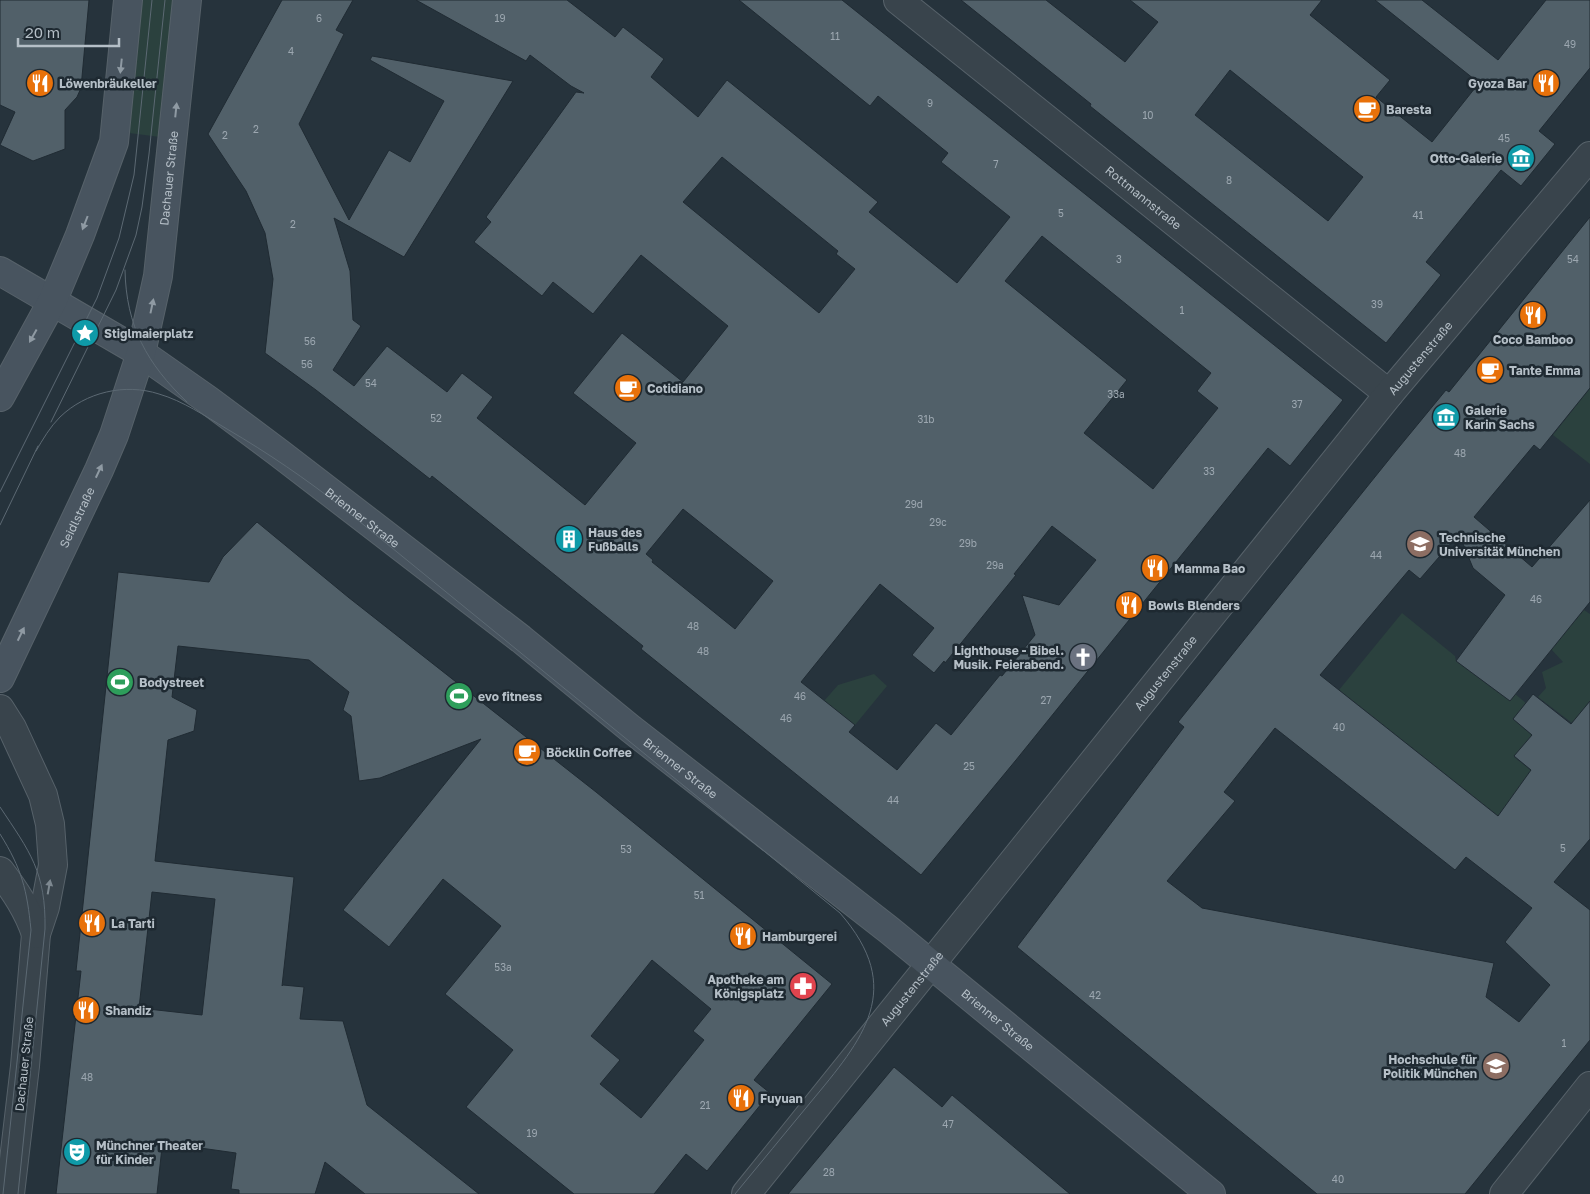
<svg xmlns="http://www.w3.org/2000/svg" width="1590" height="1194" viewBox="0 0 1590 1194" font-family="'Golos Text',sans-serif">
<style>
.green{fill:#2b413e}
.building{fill:#516069;stroke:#202b33;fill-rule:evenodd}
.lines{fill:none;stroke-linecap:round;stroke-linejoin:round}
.street-casing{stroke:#57626a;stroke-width:30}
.secondary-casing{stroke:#57626a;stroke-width:30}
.street{stroke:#39444c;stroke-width:28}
.secondary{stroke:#48545f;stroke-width:28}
.tram{stroke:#5c6973;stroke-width:1}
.oneway{fill:#8f9aa3}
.oneway2{fill:#7d8890}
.labels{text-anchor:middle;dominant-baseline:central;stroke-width:5;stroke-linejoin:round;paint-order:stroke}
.number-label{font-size:10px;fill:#9ca7b0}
.poi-label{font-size:12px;font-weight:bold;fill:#b5bfc7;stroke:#1e2931;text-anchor:start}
.street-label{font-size:12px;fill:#b5bfc7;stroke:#1e2931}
</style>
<rect width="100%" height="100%" fill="#26333c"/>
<path class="green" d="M142,0H173L160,137L129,133Z
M1590,388V464L1553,435Z
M1584,610L1590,614V701L1572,723L1538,697L1546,688L1542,672L1563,662L1551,649Z
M1402,613L1455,656L1456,661L1510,701L1515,694L1526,703L1513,719L1532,735L1514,757L1533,772L1498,816L1339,690Z
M874,674L887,686L855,725L824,701L838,685Z"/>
<path class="building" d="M0,0H89L81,88L77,97L65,110V149L33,161L0,145L15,112L0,105Z
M282,0H353L336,30L344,34L299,124L349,220L389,150L410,162L444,101L370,60L372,56L513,81L404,257L334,218L350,271L353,320L361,326L333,370L354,386L387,346L447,392L462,373L493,397L477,418L585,505L636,443L573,393L622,333L683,382L728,326L641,255L593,314L553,282L542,296L474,242L491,222L486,217L576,92L584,93L571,86L530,55L526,61L416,0H567L615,37L623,27L664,59L651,77L698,117L727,80L878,202L869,212L957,283L1010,217L941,162L948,153L878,96L870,106L739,0H842L1343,400L1290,466L1268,448L1016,760L921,875L641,649L643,646L432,476L430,479L316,390L265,353L273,279L265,233L246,191L208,134ZM722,157L838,251L836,254L855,269L819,313L683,202ZM1042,236L1211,373L1197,391L1218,408L1153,489L1084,433L1127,380L1005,281ZM683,509L773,581L735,629L652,562L653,560L646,554ZM1052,526L1096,560L1059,605L1022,595L1035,635L1002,676L1000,675L951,735L936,723L897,770L849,732L855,725L801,682L880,584L934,628L912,655L934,673L944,661L945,663L1016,575L1014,574Z
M961,0H1046L1125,62L1158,22L1130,0H1322L1310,15L1390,80L1376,97L1432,142L1479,83L1375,0H1422L1498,60L1546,0H1590V68L1539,131L1555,144L1521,186L1501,170L1426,262L1441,275L1386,343L1090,106L1091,104ZM1230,70L1363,177L1328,221L1195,115Z
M1590,217V388L1540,450L1534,445L1474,517L1532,567L1590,500V602L1510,701L1456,661L1505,595L1473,568L1459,534L1420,579L1409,570L1320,675L1498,816L1531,770L1514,756L1532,735L1513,719L1533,694L1571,724L1590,701V839L1554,882L1590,910V1040L1465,1194H1317L1017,947L1184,727L1178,722L1395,452L1446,390L1449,392ZM1275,728L1455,870L1466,857L1532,908L1505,942L1550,985L1519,1022L1486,997L1494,963L1202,908L1167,881L1235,801L1224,792Z
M257,522L348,597L596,792L832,984L754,1080L770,1093L707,1171L686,1154L654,1194H574L466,1107L513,1050L445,994L501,926L443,879L389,947L343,910L481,739L380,778L359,781L351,716L343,710L349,692L309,660L178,646L172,697L197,710L194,731L168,740L155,861L294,877L282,986L283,985L304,987L300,1019L343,1021L367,1105L479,1194H365L325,1162L315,1194H239V1190L231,1189L236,1153L179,1145V1149L162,1147L157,1194H56L81,971H76L118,572L209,582L223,557ZM152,892L215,899L202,1015L139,1008ZM652,960L711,1009L693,1031L704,1040L641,1118L600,1084L620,1060L591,1036Z
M894,1067L942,1107L952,1095L1070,1194H788Z"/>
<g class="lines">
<g class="street-casing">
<g id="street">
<path id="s1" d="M898,0L1389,394"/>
<path d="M0,709L12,728L43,795L50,824L53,865L45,907L36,934L25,1066L10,1194"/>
<path d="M0,871C15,891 28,910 36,934"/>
<path id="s2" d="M746,1194L1389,394L1590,156"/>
<path d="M1504,1194L1590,1086"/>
</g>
</g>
<g class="secondary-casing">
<g id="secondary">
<path id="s3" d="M0,271L141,353L208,400L279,453L521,639L631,729L889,930L1211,1194"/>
<path d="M0,397L52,302L80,235L114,142L128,0"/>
<path id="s4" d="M0,678L99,470L114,435L141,353L158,276L187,0"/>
</g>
</g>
<use href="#street" class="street"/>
<use href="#secondary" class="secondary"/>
<path class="tram" d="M125,270C126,326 147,364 187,402
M51,422L116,290L136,235L142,207L149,154L165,0
M36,451C43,439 50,427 60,417C86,392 125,383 159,394C183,401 205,416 227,429C268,453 306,479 343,508L840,913C906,989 864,1038 810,1103C785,1133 760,1164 735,1194
M0,492L97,298L119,238L134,175L152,0
M0,525L38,446
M0,807C30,852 46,872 45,929L18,1194
M0,834C22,869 27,890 31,930L3,1194"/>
</g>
<defs><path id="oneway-solid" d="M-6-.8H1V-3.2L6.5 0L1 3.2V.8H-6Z" transform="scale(1.25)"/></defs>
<g class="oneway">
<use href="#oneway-solid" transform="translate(121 66) rotate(96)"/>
<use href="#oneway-solid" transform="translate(176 110) rotate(-84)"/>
<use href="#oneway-solid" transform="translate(85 223) rotate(111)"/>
<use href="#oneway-solid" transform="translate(152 306) rotate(-78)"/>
<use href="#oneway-solid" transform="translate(33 336) rotate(119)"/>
<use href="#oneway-solid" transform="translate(99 471) rotate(-65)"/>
<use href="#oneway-solid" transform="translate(21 634) rotate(-64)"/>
</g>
<use class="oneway2" href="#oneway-solid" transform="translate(49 887) rotate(-80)"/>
<defs>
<g id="restaurant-disc" transform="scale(1.4375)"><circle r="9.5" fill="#e8710a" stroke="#1e2931"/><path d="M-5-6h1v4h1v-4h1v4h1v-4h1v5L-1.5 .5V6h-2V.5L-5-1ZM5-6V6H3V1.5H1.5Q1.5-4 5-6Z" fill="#fff"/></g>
<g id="cafe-disc" transform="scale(1.4375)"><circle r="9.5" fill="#e8710a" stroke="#1e2931"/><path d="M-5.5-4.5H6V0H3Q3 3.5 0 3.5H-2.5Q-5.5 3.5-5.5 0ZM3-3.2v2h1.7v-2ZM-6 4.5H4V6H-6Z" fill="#fff"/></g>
<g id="museum-disc" transform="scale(1.4375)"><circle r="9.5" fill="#0f9aa8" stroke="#1e2931"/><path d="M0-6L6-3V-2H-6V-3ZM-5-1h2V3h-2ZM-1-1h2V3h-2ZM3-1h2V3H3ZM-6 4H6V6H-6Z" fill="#fff"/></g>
<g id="sight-disc" transform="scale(1.4375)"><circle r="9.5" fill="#0f9aa8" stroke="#1e2931"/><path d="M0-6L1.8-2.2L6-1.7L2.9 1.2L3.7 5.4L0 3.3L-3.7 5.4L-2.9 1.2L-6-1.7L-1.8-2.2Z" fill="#fff"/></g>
<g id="building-disc" transform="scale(1.4375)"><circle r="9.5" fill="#0f9aa8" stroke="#1e2931"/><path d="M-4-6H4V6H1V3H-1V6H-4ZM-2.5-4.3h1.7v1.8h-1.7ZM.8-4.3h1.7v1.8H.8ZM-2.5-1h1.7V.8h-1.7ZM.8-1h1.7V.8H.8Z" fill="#fff"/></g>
<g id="university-disc" transform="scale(1.4375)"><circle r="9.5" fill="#8d6e63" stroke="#1e2931"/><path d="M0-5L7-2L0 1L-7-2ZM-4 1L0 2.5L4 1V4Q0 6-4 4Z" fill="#fff"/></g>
<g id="church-disc" transform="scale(1.4375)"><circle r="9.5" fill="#6b7280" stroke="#1e2931"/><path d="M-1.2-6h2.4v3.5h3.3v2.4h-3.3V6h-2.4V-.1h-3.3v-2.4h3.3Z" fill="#fff"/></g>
<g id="stadium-disc" transform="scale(1.4375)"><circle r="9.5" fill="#2e9e5b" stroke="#1e2931"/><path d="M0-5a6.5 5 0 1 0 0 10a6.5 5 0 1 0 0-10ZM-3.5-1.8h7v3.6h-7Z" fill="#fff"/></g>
<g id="pharmacy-disc" transform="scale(1.4375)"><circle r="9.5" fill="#e0444e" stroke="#1e2931"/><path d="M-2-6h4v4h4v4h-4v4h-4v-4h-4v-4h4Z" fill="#fff"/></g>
<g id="theatre-disc" transform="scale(1.4375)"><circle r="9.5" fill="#0f9aa8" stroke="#1e2931"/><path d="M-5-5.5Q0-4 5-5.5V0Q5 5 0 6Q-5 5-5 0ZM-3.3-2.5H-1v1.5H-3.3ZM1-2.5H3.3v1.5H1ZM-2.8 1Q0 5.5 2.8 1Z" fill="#fff"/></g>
</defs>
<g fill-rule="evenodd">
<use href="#restaurant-disc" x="40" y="83"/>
<use href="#restaurant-disc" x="1546" y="83"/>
<use href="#cafe-disc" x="1367" y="109"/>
<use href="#museum-disc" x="1521" y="158"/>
<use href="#restaurant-disc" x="1533" y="315"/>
<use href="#sight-disc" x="85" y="333"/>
<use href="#cafe-disc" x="1490" y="370"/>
<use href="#cafe-disc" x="628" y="388"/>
<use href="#museum-disc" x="1446" y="417"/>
<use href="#building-disc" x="569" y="539"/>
<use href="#university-disc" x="1420" y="544"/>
<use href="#restaurant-disc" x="1155" y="568"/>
<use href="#restaurant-disc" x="1129" y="605"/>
<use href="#church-disc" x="1083" y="657"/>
<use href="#stadium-disc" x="120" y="682"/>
<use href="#stadium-disc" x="459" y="696"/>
<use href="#cafe-disc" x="527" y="752"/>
<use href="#restaurant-disc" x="92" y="923"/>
<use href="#restaurant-disc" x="743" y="936"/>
<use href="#pharmacy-disc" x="803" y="986"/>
<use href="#restaurant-disc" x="86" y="1010"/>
<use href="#university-disc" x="1496" y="1066"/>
<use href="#restaurant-disc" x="741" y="1098"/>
<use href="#theatre-disc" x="77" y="1152"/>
</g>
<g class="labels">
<g class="number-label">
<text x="319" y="18">6</text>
<text x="500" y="18">19</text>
<text x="835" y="36">11</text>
<text x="1570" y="44">49</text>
<text x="291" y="51">4</text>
<text x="930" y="103">9</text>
<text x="1148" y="115">10</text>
<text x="256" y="129">2</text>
<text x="225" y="135">2</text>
<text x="1504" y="138">45</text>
<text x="996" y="164">7</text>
<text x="1229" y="180">8</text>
<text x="1061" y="213">5</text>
<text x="1418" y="215">41</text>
<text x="293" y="224">2</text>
<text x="1119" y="259">3</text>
<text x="1573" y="259">54</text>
<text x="1377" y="304">39</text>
<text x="1182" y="310">1</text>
<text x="310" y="341">56</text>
<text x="307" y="364">56</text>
<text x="371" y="383">54</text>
<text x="1116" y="394">33a</text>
<text x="1297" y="404">37</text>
<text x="436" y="418">52</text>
<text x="926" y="419">31b</text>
<text x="1460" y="453">48</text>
<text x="1209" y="471">33</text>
<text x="914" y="504">29d</text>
<text x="938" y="522">29c</text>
<text x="968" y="543">29b</text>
<text x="1376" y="555">44</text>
<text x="995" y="565">29a</text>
<text x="1536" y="599">46</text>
<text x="693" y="626">48</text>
<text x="703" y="651">48</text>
<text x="800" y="696">46</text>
<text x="1046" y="700">27</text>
<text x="786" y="718">46</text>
<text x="1339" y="727">40</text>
<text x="969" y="766">25</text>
<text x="893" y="800">44</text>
<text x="1563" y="848">5</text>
<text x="626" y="849">53</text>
<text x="699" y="895">51</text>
<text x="503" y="967">53a</text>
<text x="1095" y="995">42</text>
<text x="1564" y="1043">1</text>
<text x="87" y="1077">48</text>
<text x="705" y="1105">21</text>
<text x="948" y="1124">47</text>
<text x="532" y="1133">19</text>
<text x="829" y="1172">28</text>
<text x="1338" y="1179">40</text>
</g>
<g class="poi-label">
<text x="59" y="83">Löwenbräukeller</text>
<text x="1527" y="83" text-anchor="end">Gyoza Bar</text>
<text x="1386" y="109">Baresta</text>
<text x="1502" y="158" text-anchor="end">Otto-Galerie</text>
<text x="104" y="333">Stiglmaierplatz</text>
<text x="1533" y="339" text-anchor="middle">Coco Bamboo</text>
<text x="1509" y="370">Tante Emma</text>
<text x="647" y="388">Cotidiano</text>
<text x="1465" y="410">Galerie<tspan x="1465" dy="14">Karin Sachs</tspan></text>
<text x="588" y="532">Haus des<tspan x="588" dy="14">Fußballs</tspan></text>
<text x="1439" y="537">Technische<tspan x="1439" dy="14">Universität München</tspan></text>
<text x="1174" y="568">Mamma Bao</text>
<text x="1148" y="605">Bowls Blenders</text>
<text x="1064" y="650" text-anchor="end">Lighthouse - Bibel.<tspan x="1064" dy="14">Musik. Feierabend.</tspan></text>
<text x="139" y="682">Bodystreet</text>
<text x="478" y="696">evo fitness</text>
<text x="546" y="752">Böcklin Coffee</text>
<text x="111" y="923">La Tarti</text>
<text x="762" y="936">Hamburgerei</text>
<text x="784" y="979" text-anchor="end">Apotheke am<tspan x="784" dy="14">Königsplatz</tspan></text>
<text x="105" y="1010">Shandiz</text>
<text x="1477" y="1059" text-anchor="end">Hochschule für<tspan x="1477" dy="14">Politik München</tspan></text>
<text x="760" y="1098">Fuyuan</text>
<text x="96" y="1145">Münchner Theater<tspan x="96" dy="14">für Kinder</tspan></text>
</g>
<g class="street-label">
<text stroke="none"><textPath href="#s4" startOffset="532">Dachauer Straße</textPath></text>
<text stroke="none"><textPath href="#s1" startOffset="315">Rottmannstraße</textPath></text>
<text stroke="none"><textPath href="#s2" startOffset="1074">Augustenstraße</textPath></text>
<text stroke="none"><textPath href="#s4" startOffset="178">Seidlstraße</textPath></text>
<text stroke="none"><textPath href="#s3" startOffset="439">Brienner Straße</textPath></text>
<text stroke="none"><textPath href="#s2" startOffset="669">Augustenstraße</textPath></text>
<text stroke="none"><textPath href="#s3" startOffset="844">Brienner Straße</textPath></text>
<text stroke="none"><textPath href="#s2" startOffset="264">Augustenstraße</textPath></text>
<text stroke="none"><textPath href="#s3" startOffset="1249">Brienner Straße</textPath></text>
<text transform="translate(24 1064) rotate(-84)">Dachauer Straße</text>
</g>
</g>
<path d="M18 38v8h101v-8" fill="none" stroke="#b5bfc7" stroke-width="2.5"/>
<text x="25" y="38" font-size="15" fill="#b5bfc7" stroke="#1e2931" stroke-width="4" paint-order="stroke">20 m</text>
</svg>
